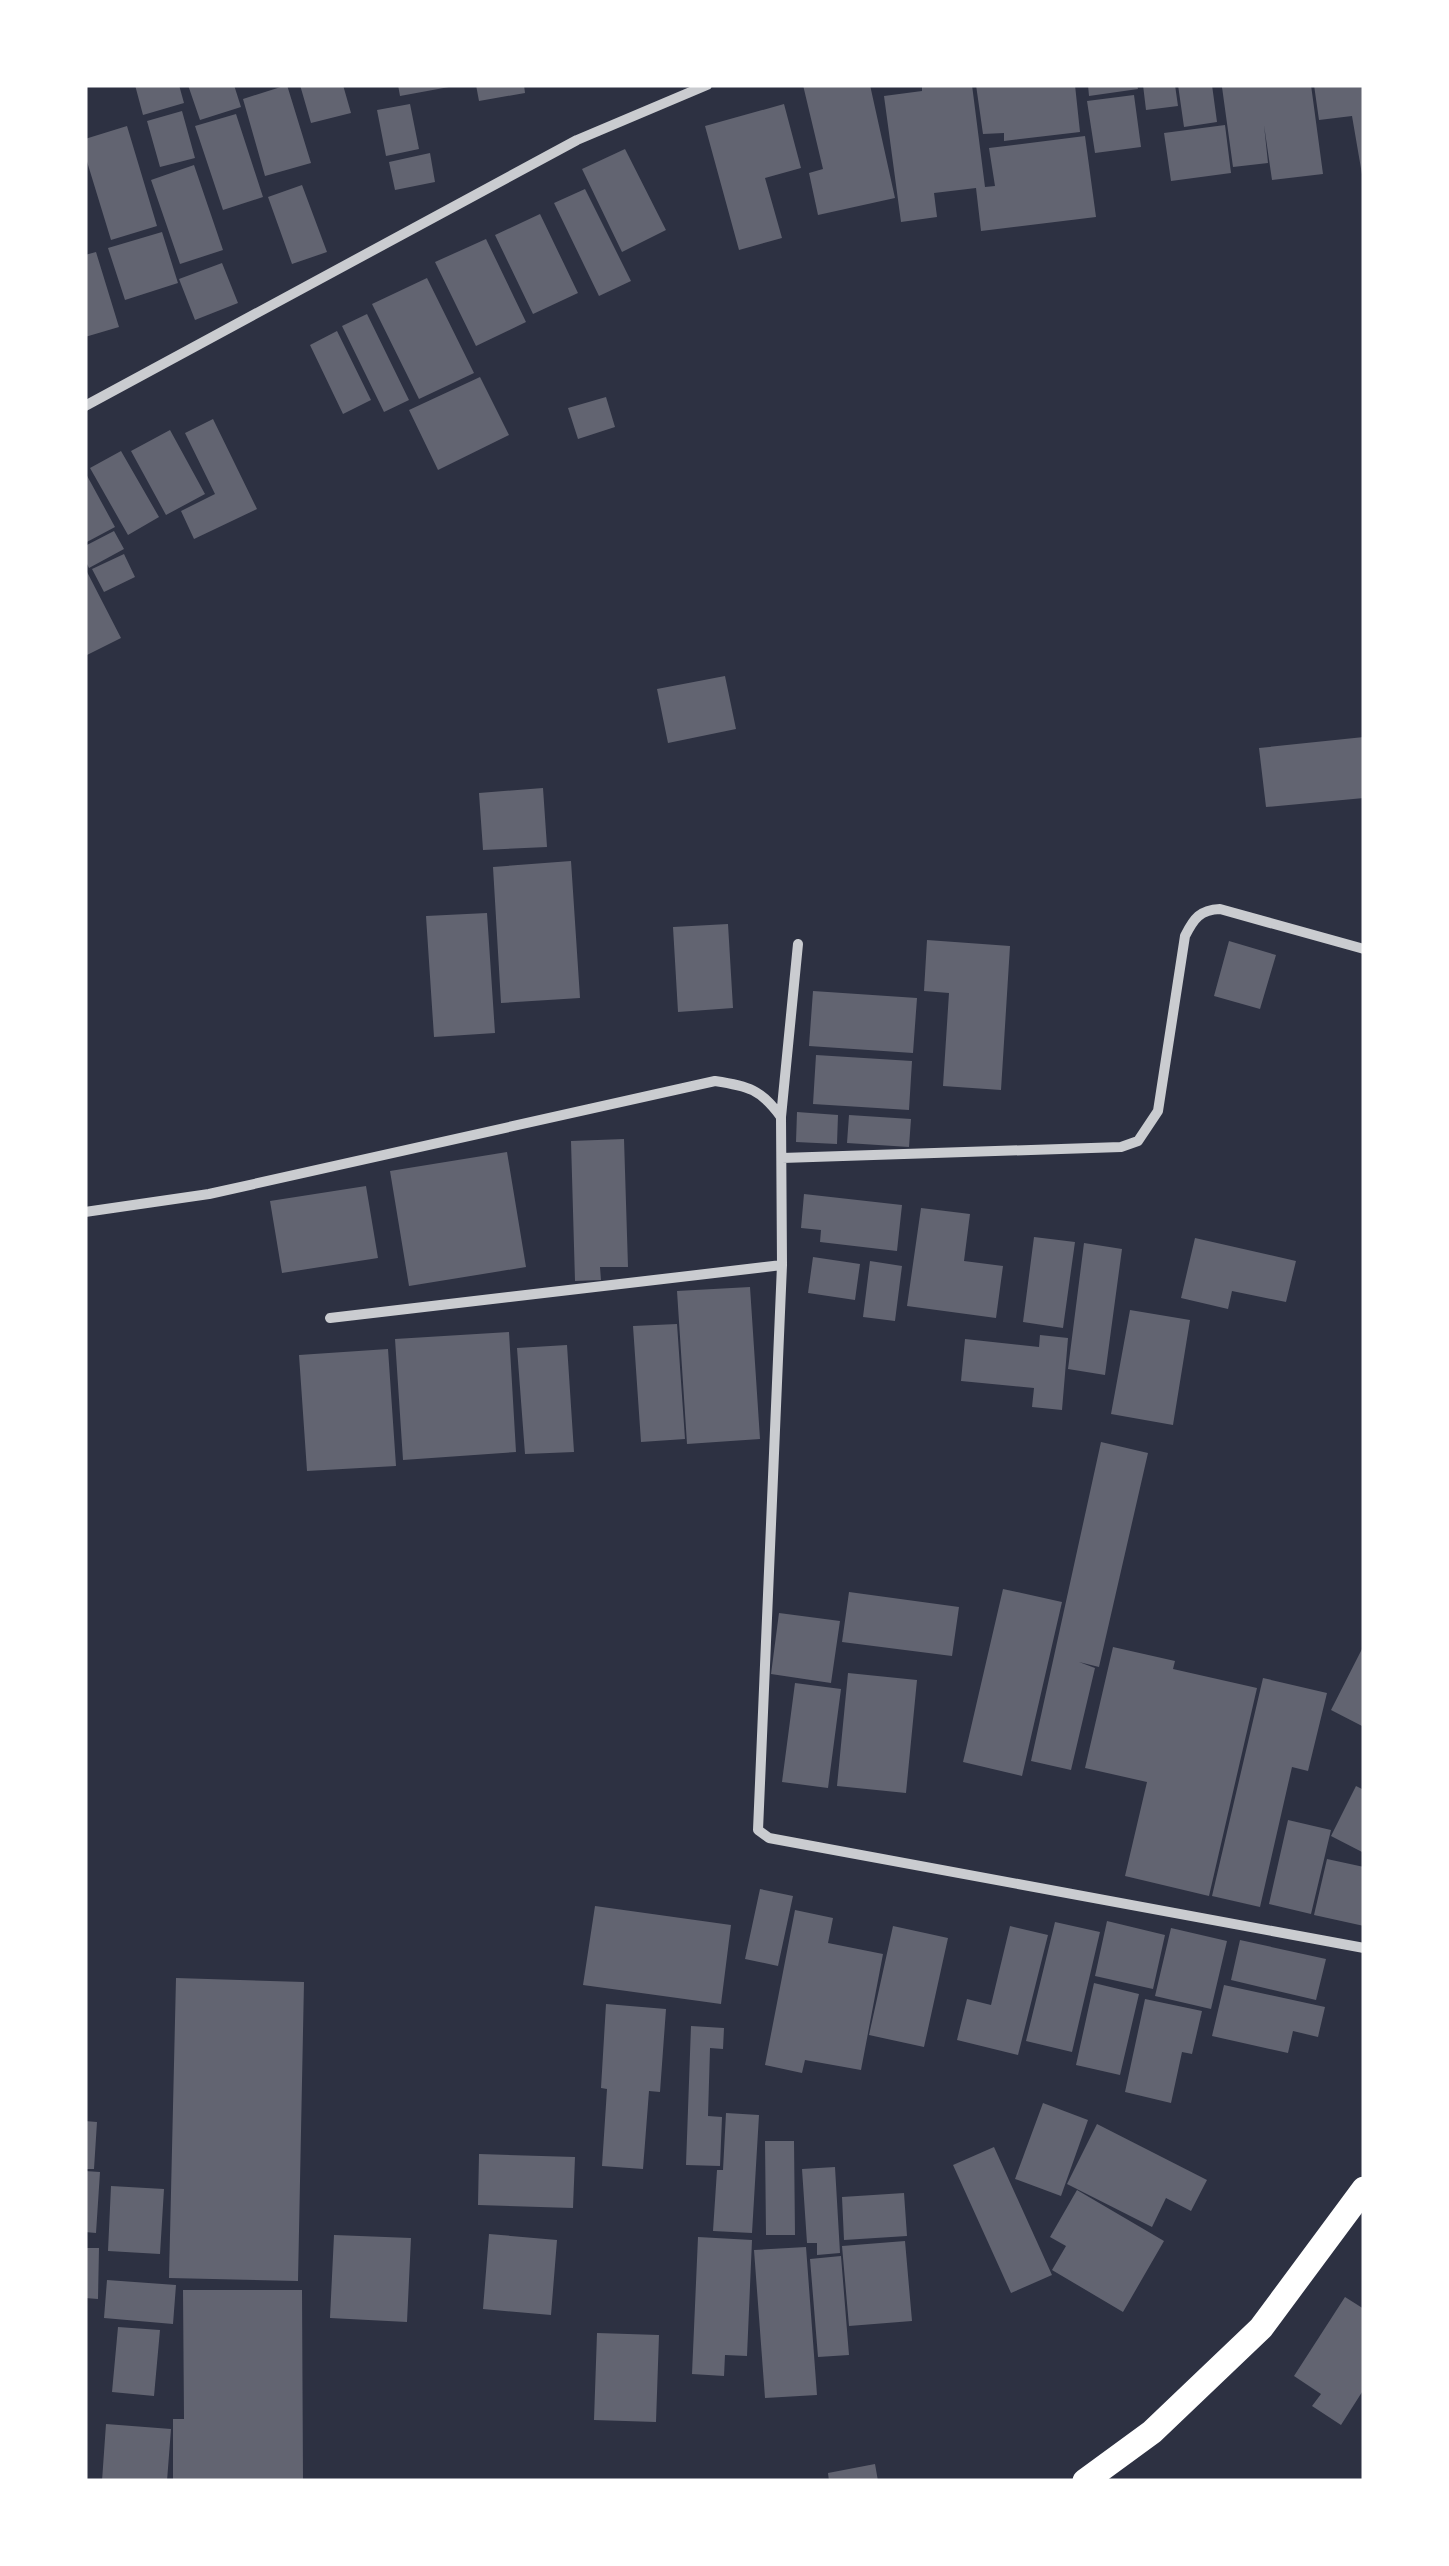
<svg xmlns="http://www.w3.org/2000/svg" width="1449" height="2566" viewBox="0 0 1449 2566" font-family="Roboto,sans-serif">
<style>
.building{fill:#626471}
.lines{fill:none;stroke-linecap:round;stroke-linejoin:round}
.minor{stroke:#caccd0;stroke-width:10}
.primary{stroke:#fff;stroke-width:25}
</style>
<rect width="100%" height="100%" fill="#2d3142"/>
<path class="building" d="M135,85H179L184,103L143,115Z
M188,85H234L241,107L200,120Z
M287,85L311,163L265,176L243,99Z
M300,85H343L351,113L311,123Z
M398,85H448L449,87L400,96Z
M476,85H524L525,93L479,101Z
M803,85H870L895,198L818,215L809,173L823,169Z
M922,85H972L985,187L995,186L989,148L1085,136L1096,217L981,231L976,188L934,193L937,217L901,222L884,96L922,91Z
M976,85H1075L1080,132L1004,141V133L983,134Z
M1088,85H1137L1138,89L1089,96Z
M1143,85H1175L1178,106L1146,110Z
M1178,85H1212L1217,122L1184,127Z
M1239,85H1311L1323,174L1272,180L1264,125L1268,163L1233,167L1222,87Z
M1314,85H1364V186L1352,116L1319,120Z
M1134,95L1141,147L1095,153L1087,101Z
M410,104L419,149L386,156L377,110Z
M784,104L801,168L765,178L782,238L739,250L705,126Z
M182,111L195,158L160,167L147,121Z
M236,114L263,197L223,210L195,126Z
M1225,125L1231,173L1171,181L1164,133Z
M127,126L157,226L111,240L85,155V139Z
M625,149L666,230L622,252L582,169Z
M430,153L435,182L395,190L389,162Z
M194,165L223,250L180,264L151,180Z
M302,185L327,252L292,264L268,197Z
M585,189L631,281L599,296L554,203Z
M540,214L578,293L533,314L495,235Z
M162,232L178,283L125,300L108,248Z
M486,239L526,322L476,346L435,262Z
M96,252L119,327L85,337V255Z
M222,263L238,303L195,320L179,279Z
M427,278L474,373L419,399L372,304Z
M367,314L409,400L384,412L342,326Z
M337,331L371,400L343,414L310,345Z
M480,377L509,435L438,470L409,410Z
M606,397L615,427L578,439L568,408Z
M213,419L257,509L194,539L181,511L215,494L185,433Z
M170,430L205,494L166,515L131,451Z
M121,451L159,517L128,535L90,468Z
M85,472L115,527L85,543Z
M114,531L124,549L89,568L85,560V546Z
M124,554L135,577L104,592L92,569Z
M85,568L121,638L85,656Z
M725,676L736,729L668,743L657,689Z
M1364,737V798L1266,807L1259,748Z
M543,788L547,847L483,850L479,793Z
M571,861L580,998L501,1003L493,867Z
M487,913L495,1033L434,1037L426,916Z
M728,924L733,1008L678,1012L673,927Z
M927,940L1010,946L1001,1090L943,1086L949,993L924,991Z
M1229,941L1276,955L1260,1009L1214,996Z
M813,991L917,998L913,1053L809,1046Z
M816,1055L912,1061L909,1110L813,1104Z
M797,1112L838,1115L837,1144L796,1142Z
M849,1115L911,1119L909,1147L847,1143Z
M624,1139L628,1267H600L601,1280L575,1281L571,1141Z
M507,1152L526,1267L409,1286L390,1171Z
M366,1186L378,1258L282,1273L270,1201Z
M804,1194L902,1205L897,1251L820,1242L821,1230L801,1228Z
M921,1208L970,1214L964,1261L1003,1266L996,1318L907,1306Z
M1034,1237L1075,1242L1063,1328L1023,1322Z
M1195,1238L1296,1261L1286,1302L1232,1291L1228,1309L1181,1298Z
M1084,1243L1122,1249L1105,1375L1068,1369Z
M813,1257L860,1264L855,1300L808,1293Z
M870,1261L902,1266L895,1321L863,1317Z
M750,1287L760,1439L687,1444L677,1291Z
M1130,1310L1190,1320L1173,1425L1111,1414Z
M677,1324L685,1439L641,1442L633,1326Z
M509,1332L516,1452L403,1460L395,1339Z
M1040,1335L1068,1338L1062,1410L1032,1407L1034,1388L961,1381L965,1339L1039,1347Z
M567,1345L574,1452L525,1454L517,1348Z
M388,1349L396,1466L307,1471L299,1355Z
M1101,1442L1148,1453L1099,1667L1079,1662L1095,1668L1071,1770L1031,1761Z
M1003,1589L1062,1602L1022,1776L963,1762Z
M849,1592L959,1607L952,1656L842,1642Z
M779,1613L840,1621L831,1683L771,1674Z
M1364,1645V1727L1331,1710Z
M1113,1647L1175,1661L1173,1669L1257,1688L1209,1896L1125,1876L1147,1782L1085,1768Z
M848,1673L917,1680L906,1793L837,1786Z
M1263,1678L1327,1693L1308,1771L1292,1767L1260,1907L1212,1896Z
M795,1683L841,1689L828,1788L782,1782Z
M1356,1786L1364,1790V1853L1331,1836Z
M1288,1820L1331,1830L1311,1914L1269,1904Z
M1327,1859L1364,1867V1926L1314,1915Z
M760,1889L793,1896L778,1966L745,1959Z
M595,1906L731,1925L721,2004L583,1985Z
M795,1910L833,1918L828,1943L883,1954L861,2070L805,2060L802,2073L765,2065Z
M1107,1921L1165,1935L1153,1989L1095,1976Z
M1055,1922L1100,1932L1072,2052L1026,2041Z
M893,1926L948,1938L924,2047L869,2035Z
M1010,1926L1048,1935L1018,2055L957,2040L967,1999L991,2005Z
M1171,1928L1227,1941L1211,2009L1155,1996Z
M1240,1940L1326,1959L1316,2000L1231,1980Z
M176,1978L304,1982L298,2281L169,2278Z
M1094,1983L1139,1994L1120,2075L1076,2065Z
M1224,1985L1325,2007L1318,2037L1293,2031L1288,2053L1212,2036Z
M1145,1999L1202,2011L1192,2054L1182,2052L1171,2103L1125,2092Z
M606,2004L666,2009L660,2092L649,2091L643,2169L602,2166L607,2089L601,2088Z
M691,2026L724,2028L723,2049L710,2048L708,2116L722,2117L720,2166L686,2165Z
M1043,2103L1088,2120L1061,2196L1015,2179Z
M726,2113L759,2115L752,2233L713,2231L717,2170H723Z
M85,2121L97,2122L94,2169H85Z
M1097,2124L1207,2180L1191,2211L1166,2198L1152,2227L1067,2184Z
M765,2141H794L795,2235H766Z
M994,2147L1052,2275L1011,2293L953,2165Z
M479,2154L575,2157L573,2208L478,2205Z
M835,2167L840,2253L817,2255V2243H807L802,2169Z
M85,2171L100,2172L96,2233L85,2232Z
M111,2186L164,2189L160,2254L108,2251Z
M1077,2190L1164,2241L1123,2312L1052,2270L1066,2246L1050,2237Z
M904,2193L907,2236L844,2240L842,2197Z
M489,2234L557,2240L551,2315L483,2309Z
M334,2235L411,2238L407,2322L330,2318Z
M698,2237L752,2240L747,2356L725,2355L724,2376L692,2374Z
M905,2241L912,2321L849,2326L842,2246Z
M806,2247L817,2395L765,2398L754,2250Z
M85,2248H99L98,2299L85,2298Z
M841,2256L849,2355L818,2357L810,2259Z
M107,2280L176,2285L173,2324L104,2318Z
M183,2290H302L303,2481H173V2419H184Z
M1345,2297L1364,2309V2389L1341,2425L1312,2406L1321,2394L1294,2376Z
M118,2327L160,2330L154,2396L112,2392Z
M597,2333L659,2335L656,2422L594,2420Z
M106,2424L171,2429L167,2481H102Z
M875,2464L878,2481H829L828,2473Z"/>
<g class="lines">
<path class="minor" d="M85,406L577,140L707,85
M798,944L781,1117L782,1265L758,1830L769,1838L1364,1948
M782,1158L1121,1147L1138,1141L1158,1111L1185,936C1194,918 1200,910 1220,909L1364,949
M85,1212L209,1194L715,1081C748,1086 761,1089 781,1117
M330,1318L782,1265"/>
<path class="primary" d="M1085,2481L1152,2432L1261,2328L1364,2189"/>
</g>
<rect width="1449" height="2566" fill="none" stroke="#ffffff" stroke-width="175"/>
</svg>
